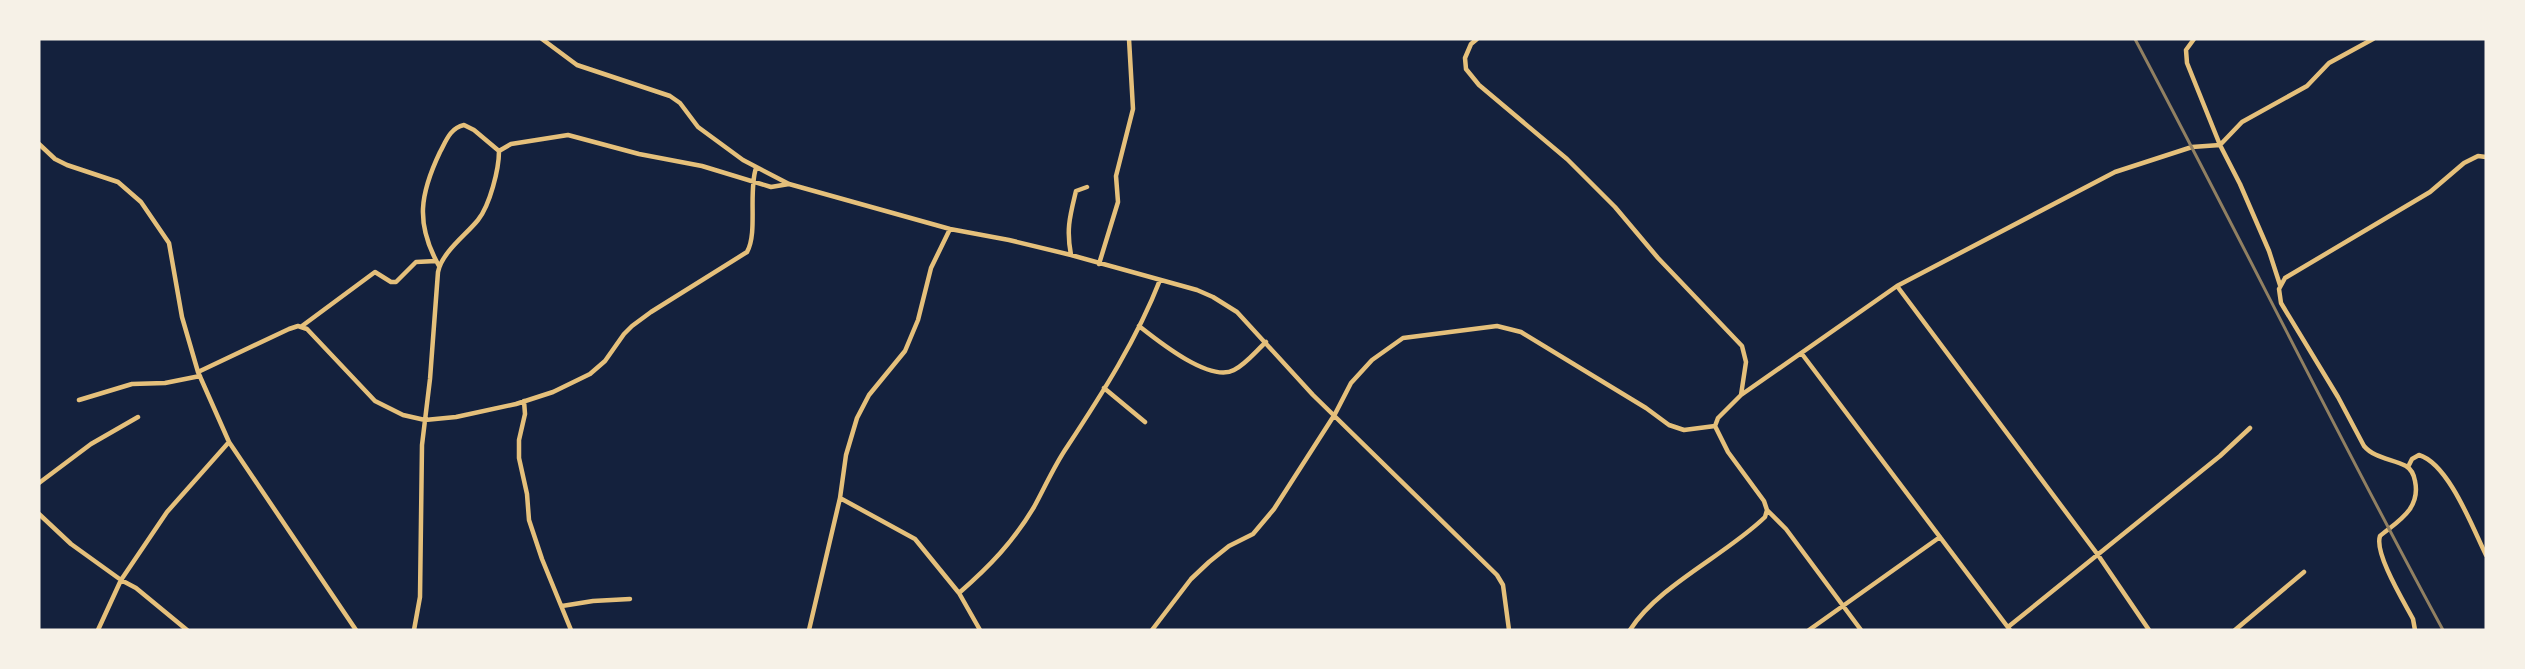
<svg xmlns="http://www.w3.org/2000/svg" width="2525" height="669" viewBox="0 0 2525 669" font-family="'Roboto Condensed',sans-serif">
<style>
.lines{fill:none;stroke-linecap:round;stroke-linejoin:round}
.minor{stroke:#e5c07b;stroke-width:4.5}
.rail{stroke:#918062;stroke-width:3}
</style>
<rect width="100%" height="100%" fill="#14213d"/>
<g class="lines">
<path class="minor" d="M542,39L577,65L670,96L680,103L698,127L743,160L789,184L950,229L1009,240L1071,255L1197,290L1213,297L1237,312L1313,395L1497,575L1503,585L1509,630
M1477,39L1471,44L1465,58L1466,69L1479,85L1567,159L1615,207L1658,258L1742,346L1746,362L1741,395L1718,418L1715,426L1728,452L1764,501L1767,510L1765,517C1726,555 1659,585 1630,630
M2194,39L2186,50L2187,63L2220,145L2240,184L2269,251L2280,285
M39,144L55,159L67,165L118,182L141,202L169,243L182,317L198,372L229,442L356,630
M499,151L511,144L568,135L639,154L702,166L771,187L789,184
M1071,255C1066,229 1070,216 1076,191L1087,187
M1099,264L1118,202L1116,176L1133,109L1129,39
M1897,286L2098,555L2149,630
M302,326L375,272L391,282H396L416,262L436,261
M1139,326C1158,341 1210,383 1234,370C1246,364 1256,351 1266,342
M1802,354L2010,630
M198,372L289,329L298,326L307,329L375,401L403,415L425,420L456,417L516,404L553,392L590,374L605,361L624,334L632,326L651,312L747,252C758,233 748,192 756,168
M1104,388L1145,422
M1741,395L1897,286L2115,172L2192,147L2220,145L2242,122L2307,86L2329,63L2373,39
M79,400L132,384L165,383L200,376
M524,401L525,414L519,440V458L527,494L529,520L542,559L571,630
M2408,467L2412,459L2419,455C2449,464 2473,529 2486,555
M39,483L91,444L138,417
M840,498L915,539L959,593L980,630
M1767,510L1786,529L1861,630
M39,514L71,544L121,580L136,588L187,630
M959,593C990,566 1013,542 1034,507C1045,487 1054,466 1067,447C1102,394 1137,339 1160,280
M562,606L593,601L630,599
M2008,627L2220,456L2250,428
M98,630L121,580L167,512L229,442
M414,630L420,597L422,445L430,379L438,272C442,252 466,235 478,220C490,205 499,169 499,151L474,130L464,125C450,128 446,141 440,152C420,194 415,223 439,266
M809,630L840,498L846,455L857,418L869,395L905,351L918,320L931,268L950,229
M1152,630L1191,579L1209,562L1229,546L1253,534L1274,509L1335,414L1351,383L1372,360L1403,338L1497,326L1521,332L1646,408L1669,425L1684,430L1715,426
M1809,630L1940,537
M2235,630L2304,572
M2415,630L2413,619C2404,602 2374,553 2380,536C2398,521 2421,509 2415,481C2414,475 2411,469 2406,466C2392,459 2374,458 2364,446L2338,397L2281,303L2279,289L2285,278L2430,192L2464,163L2478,156L2486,157"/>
<path class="rail" d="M2135,39C2239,235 2337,435 2443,630"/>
</g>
<rect width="2525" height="669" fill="none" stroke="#f6f1e7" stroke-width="81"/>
</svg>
